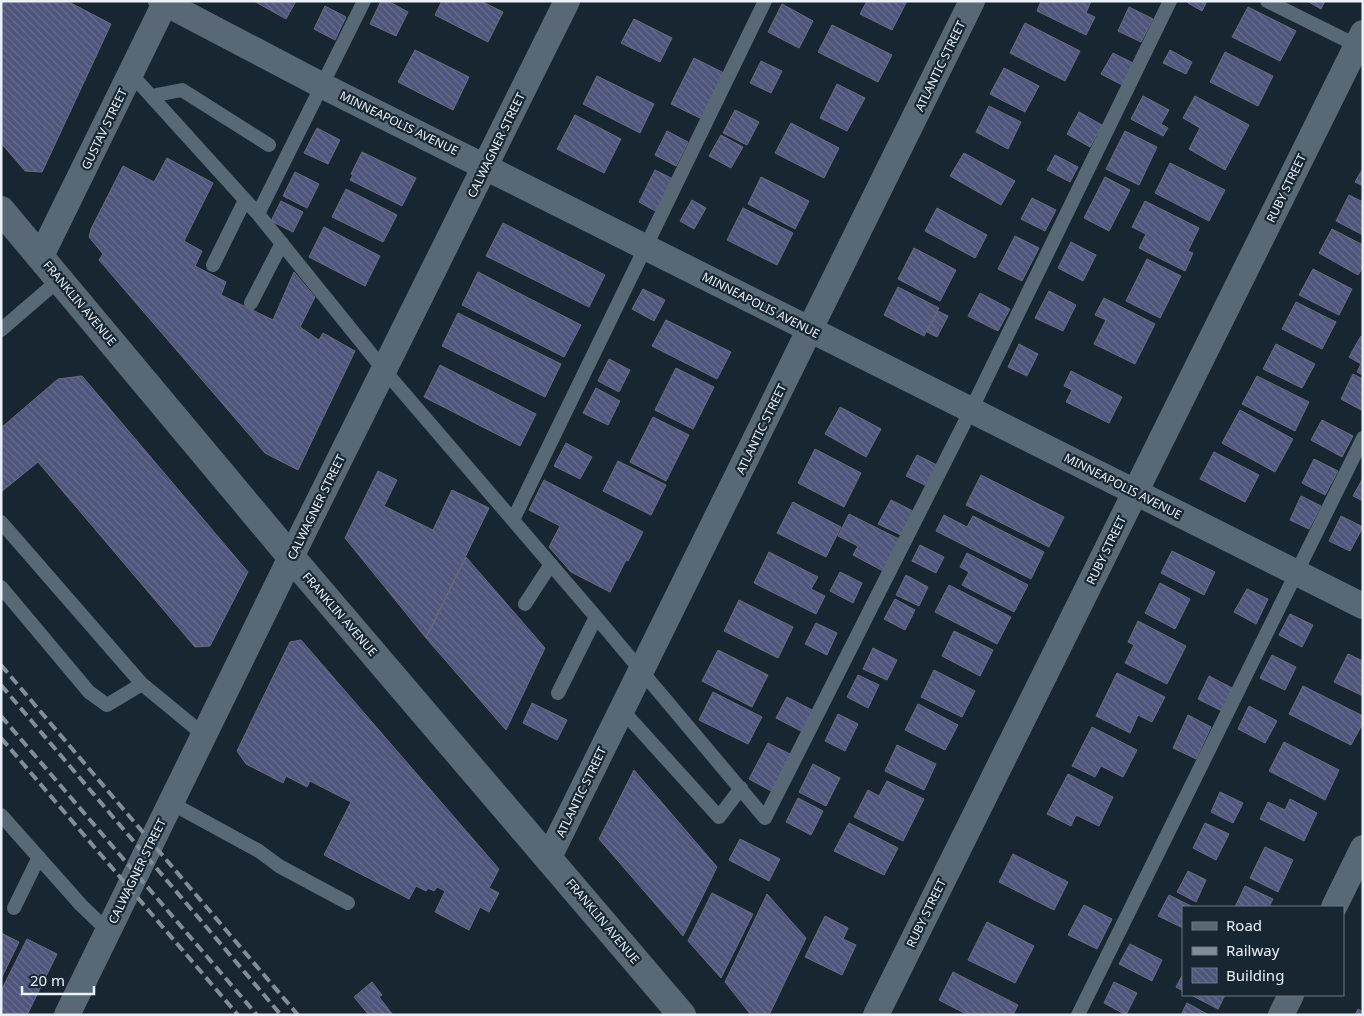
<svg xmlns="http://www.w3.org/2000/svg" width="1364" height="1016" viewBox="0 0 1364 1016" font-family="'Noto Sans',sans-serif">
<style>
.building{fill:url(#building-back-hatch);stroke:#686c7e}
.lines{fill:none;stroke-linecap:round;stroke-linejoin:round}
.lane{stroke:#596875;stroke-width:14}
.street{stroke:#596875;stroke-width:26}
.secondary{stroke:#596875;stroke-width:28}
.rail{stroke:#828e97;stroke-width:4;stroke-dasharray:10 5;stroke-linecap:butt}
.labels{text-anchor:middle;dominant-baseline:central;stroke-width:4.5;stroke-linejoin:round;paint-order:stroke}
.street-label{font-size:12px;fill:#e9f2fa;stroke:#182631}
</style>
<defs>
<pattern id="building-back-hatch" width="6" height="6" patternUnits="userSpaceOnUse" patternTransform="scale(1.25)"><rect width="6" height="6" fill="#4e557a"/><path d="M-1 5l2 2M0 0l6 6M5-1l2 2" fill="none" stroke="#686e8e"/></pattern>
</defs>
<rect width="100%" height="100%" fill="#182631"/>
<path class="building" d="M1,1H67L111,24L42,172L25,171L1,143Z
M254,1H296L286,19Z
M381,1H388L408,12L396,36L370,24Z
M442,1H481L503,12L488,42L435,15Z
M867,1H907L892,30L860,14Z
M1041,1H1091L1086,13L1095,17L1086,35L1037,11Z
M1189,1H1207L1202,11L1188,3Z
M1307,1H1325L1321,9Z
M782,4L813,21L799,48L768,32Z
M325,6L346,17L335,40L314,29Z
M1129,7L1153,19L1141,42L1118,31Z
M1248,7L1296,31L1280,61L1232,37Z
M634,19L672,38L660,62L621,43Z
M1025,23L1080,51L1065,81L1010,53Z
M832,25L892,55L878,82L818,52Z
M415,50L469,77L453,110L398,82Z
M1170,50L1192,62L1186,74L1163,63Z
M1225,52L1273,76L1258,106L1210,82Z
M1113,53L1135,64L1124,86L1101,74Z
M694,58L724,73L702,119L671,104Z
M761,61L782,71L771,93L750,83Z
M1004,68L1039,86L1025,112L990,94Z
M597,76L654,104L640,133L583,104Z
M837,84L865,98L847,131L820,118Z
M1143,96L1169,110L1161,124L1168,128L1163,136L1131,119Z
M1195,96L1249,125L1225,170L1189,149L1200,128L1183,118Z
M989,106L1021,122L1008,149L976,132Z
M735,110L759,122L747,145L723,133Z
M1079,112L1102,125L1090,147L1067,134Z
M575,115L621,139L604,173L557,149Z
M791,123L839,148L824,178L775,153Z
M317,128L340,140L328,164L304,153Z
M667,131L688,142L676,166L655,155Z
M1125,131L1157,147L1139,185L1106,169Z
M721,135L743,147L731,168L709,156Z
M362,152L416,178L402,206L350,180L353,175L351,174Z
M964,153L1015,181L1001,205L950,176Z
M1055,155L1078,167L1070,182L1047,170Z
M167,158L213,183L184,241L202,251L195,266L226,282L221,295L273,320L294,272L315,297L300,327L319,340L323,333L355,351L298,470L265,453L99,260L103,254L89,237L91,229L123,166L154,182Z
M1170,163L1225,190L1209,221L1155,193Z
M1363,168V186L1355,182Z
M655,170L675,180L659,213L639,202Z
M295,172L319,184L307,208L283,196Z
M761,177L809,201L795,229L748,204Z
M1105,177L1130,190L1109,231L1084,218Z
M346,189L397,215L383,242L332,217Z
M1349,195L1363,202V235L1336,221Z
M1032,198L1056,210L1045,231L1021,219Z
M692,200L706,208L694,229L680,221Z
M281,201L303,212L293,232L271,221Z
M1145,201L1199,228L1188,251L1193,253L1185,271L1139,248L1146,234L1132,227Z
M743,208L793,233L777,265L727,240Z
M937,208L987,235L975,258L925,231Z
M503,223L605,275L589,307L486,256Z
M324,227L380,256L365,286L309,257Z
M1332,229L1363,245V267L1358,275L1319,253Z
M1015,236L1039,248L1022,281L998,269Z
M1071,242L1096,255L1083,281L1058,268Z
M914,248L956,270L940,301L898,279Z
M1147,259L1181,276L1160,318L1126,301Z
M1313,269L1352,289L1339,315L1299,295Z
M478,272L581,325L564,357L462,305Z
M898,287L939,308L924,336L884,315Z
M643,289L665,300L654,321L632,309Z
M1049,291L1076,305L1063,331L1035,318Z
M980,293L1010,309L998,331L968,316Z
M1104,298L1155,324L1135,364L1094,344L1106,320L1095,315Z
M1296,302L1336,322L1322,349L1282,329Z
M938,311L948,316L937,337L927,332Z
M458,313L561,364L545,397L442,346Z
M666,320L731,352L717,379L652,346Z
M1361,336L1363,337V375L1357,372L1361,364L1349,357Z
M1019,344L1038,354L1027,376L1008,367Z
M1276,344L1315,364L1302,388L1263,369Z
M609,359L630,370L619,392L598,381Z
M440,365L536,414L520,446L424,397Z
M676,368L714,387L693,429L655,410Z
M1071,371L1122,397L1109,423L1066,402L1072,390L1064,386Z
M1353,374L1363,379V411L1341,399Z
M82,376L248,572L210,646L195,647L38,462L1,492V428L58,379Z
M1257,376L1309,402L1295,431L1242,404Z
M596,388L620,401L608,425L583,413Z
M840,407L881,429L866,457L825,434Z
M1240,410L1293,439L1275,472L1222,443Z
M653,417L689,435L666,481L630,462Z
M1322,420L1353,436L1342,457L1311,440Z
M566,443L592,457L580,479L554,466Z
M815,449L861,473L844,507L798,483Z
M1214,452L1259,475L1245,502L1200,479Z
M917,455L937,465L927,486L906,476Z
M1314,459L1338,471L1325,495L1302,483Z
M618,461L666,485L651,515L603,491Z
M378,471L397,480L384,506L433,530L452,490L489,508L426,638L345,538Z
M981,475L1064,517L1049,547L966,505Z
M1363,478V501L1353,496Z
M544,480L643,532L628,561L626,560L610,592L571,572L549,547L560,526L529,510Z
M1301,496L1321,506L1309,529L1290,520Z
M891,500L913,511L901,535L878,524Z
M793,502L841,527L826,557L777,533Z
M849,514L899,539L883,571L853,555L858,546L838,536Z
M944,515L967,527L973,516L1044,552L1031,579L936,531Z
M1341,516L1363,527L1350,551L1329,541Z
M920,545L944,557L936,573L912,561Z
M1172,551L1215,572L1204,595L1161,573Z
M769,552L818,577L811,589L825,596L816,614L754,583Z
M967,553L1028,585L1014,612L962,585L969,572L960,567Z
M466,557L545,648L506,730L426,638Z
M840,572L862,583L853,603L830,591Z
M906,575L928,587L919,606L896,595Z
M1160,583L1190,599L1175,629L1145,613Z
M949,585L1011,617L997,644L935,612Z
M1247,589L1268,599L1256,624L1234,612Z
M895,599L915,610L905,630L884,619Z
M739,600L793,627L778,658L724,631Z
M1290,614L1313,625L1302,647L1279,635Z
M1138,621L1186,646L1167,684L1125,663L1134,645L1128,642Z
M816,623L837,633L827,655L805,644Z
M954,631L993,650L980,676L942,656Z
M301,640L499,869L489,888L499,893L489,912L480,907L469,930L435,912L445,891L437,887L434,891L428,888L426,891L416,886L409,899L324,855L351,802L310,781L307,787L286,776L283,783L246,764L237,751L290,642Z
M873,648L897,660L887,680L863,669Z
M718,650L768,675L752,707L702,681Z
M1348,654L1363,661V696L1334,682Z
M1272,655L1296,667L1285,690L1260,678Z
M934,670L975,691L962,717L921,697Z
M1117,673L1165,697L1152,722L1138,715L1130,733L1096,716Z
M858,675L879,685L868,708L847,697Z
M1209,676L1234,689L1222,711L1198,699Z
M1303,686L1363,716V723L1351,745L1289,714Z
M713,692L762,717L748,744L699,720Z
M787,697L814,711L803,732L776,718Z
M532,703L567,720L557,740L523,723Z
M918,704L958,725L945,750L905,730Z
M1249,706L1277,721L1265,743L1238,729Z
M838,714L858,724L845,751L825,741Z
M1188,715L1211,727L1196,759L1173,748Z
M1092,727L1137,750L1123,777L1101,766L1095,777L1072,766Z
M1284,742L1339,770L1325,800L1269,771Z
M768,743L792,755L773,792L749,779Z
M897,745L936,764L924,790L885,771Z
M813,764L840,778L826,806L799,792Z
M634,770L717,867L683,936L599,839Z
M1068,774L1113,797L1099,826L1076,815L1071,826L1047,814Z
M887,781L924,799L903,841L854,817L868,790L879,796Z
M1220,792L1243,803L1233,823L1211,812Z
M798,798L823,811L811,835L786,822Z
M1290,799L1317,813L1304,841L1260,819L1268,802L1285,810Z
M849,823L898,848L884,875L834,851Z
M1205,823L1229,834L1216,860L1193,848Z
M740,839L780,859L769,881L729,860Z
M1265,847L1293,860L1278,892L1250,878Z
M1013,854L1068,882L1054,910L999,882Z
M1188,871L1206,880L1196,902L1177,892Z
M1245,886L1273,899L1269,907H1235Z
M712,893L753,914L721,978L688,941Z
M767,894L806,938L769,1015H751L725,982Z
M1169,895L1193,907H1183V928L1158,916Z
M1084,905L1112,919L1097,949L1068,935Z
M825,916L848,928L843,939L856,945L842,975L805,957Z
M987,922L1034,946L1015,983L968,960Z
M1,933L19,942L1,979Z
M27,939L57,954L27,1015H1V991Z
M1130,944L1162,960L1152,981L1119,964Z
M953,972L1018,1005L1013,1015H968L939,1000Z
M1183,974V991L1176,987Z
M372,982L382,995L379,997L393,1015H369L354,997Z
M1114,982L1137,993L1126,1015L1104,1003Z
M1191,995H1225L1218,1009Z
M1187,1003L1209,1015H1181Z
M1358,1009L1363,1012V1015H1355Z"/>
<g class="lines">
<path class="lane" d="M1267,1L1362,48
M131,74L258,214L384,370L596,617L765,818L971,410L1170,1
M151,96L182,90L269,145
M258,214L364,1
M213,265L245,200
M251,303L282,243
M1,330L60,279
M513,520L765,1
M1,522L142,684
M1,587L89,692L107,705L142,684L204,735
M525,604L551,564
M558,693L596,617
M622,710L719,817L741,788
M171,803L259,851L279,866L348,903
M1,815L81,905L108,931
M14,908L39,857
M1078,1015L1363,438"/>
<path class="street" d="M161,1L323,86L1363,606
M41,256L166,1
M549,857L972,1
M1334,907L1363,848
M67,1015L291,557L567,1
M876,1015L1363,33
M1281,1015L1291,995"/>
<path class="secondary" d="M1,210L291,557L682,1015"/>
<path class="rail" d="M1,665L298,1015
M1,685L281,1015
M1,716L257,1015
M1,738L238,1015"/>
</g>
<g class="labels">
<g class="street-label">
<text transform="translate(940 66) rotate(-64)">ATLANTIC STREET</text>
<text transform="translate(399 123) rotate(26)">MINNEAPOLIS AVENUE</text>
<text transform="translate(104 129) rotate(-64)">GUSTAV STREET</text>
<text transform="translate(496 145) rotate(-64)">CALWAGNER STREET</text>
<text transform="translate(1286 188) rotate(-64)">RUBY STREET</text>
<text transform="translate(80 303) rotate(50)">FRANKLIN AVENUE</text>
<text transform="translate(761 305) rotate(27)">MINNEAPOLIS AVENUE</text>
<text transform="translate(761 429) rotate(-64)">ATLANTIC STREET</text>
<text transform="translate(1123 486) rotate(27)">MINNEAPOLIS AVENUE</text>
<text transform="translate(316 507) rotate(-64)">CALWAGNER STREET</text>
<text transform="translate(1106 550) rotate(-64)">RUBY STREET</text>
<text transform="translate(340 614) rotate(49)">FRANKLIN AVENUE</text>
<text transform="translate(581 792) rotate(-64)">ATLANTIC STREET</text>
<text transform="translate(137 871) rotate(-64)">CALWAGNER STREET</text>
<text transform="translate(926 913) rotate(-64)">RUBY STREET</text>
<text transform="translate(603 921) rotate(50)">FRANKLIN AVENUE</text>
</g>
</g>
<rect width="1364" height="1016" fill="none" stroke="#e9f2fa" stroke-width="5"/>
<rect x="1182" y="906" width="162" height="90" fill="#182631" stroke="#6c7881"/>
<rect x="1192" y="922" width="25" height="8" fill="#596875" stroke="#6c7881"/>
<text x="1226" y="931" font-size="15" fill="#e9f2fa">Road</text>
<rect x="1192" y="947" width="25" height="8" fill="#828e97" stroke="#6c7881"/>
<text x="1226" y="956" font-size="15" fill="#e9f2fa">Railway</text>
<rect x="1192" y="968" width="25" height="15" fill="url(#building-back-hatch)" stroke="#6c7881"/>
<text x="1226" y="981" font-size="15" fill="#e9f2fa">Building</text>
<path d="M22 986v8h72v-8" fill="none" stroke="#e9f2fa" stroke-width="2.5"/>
<text x="30" y="986" font-size="15" fill="#e9f2fa" stroke="#182631" stroke-width="4" paint-order="stroke">20 m</text>
</svg>
